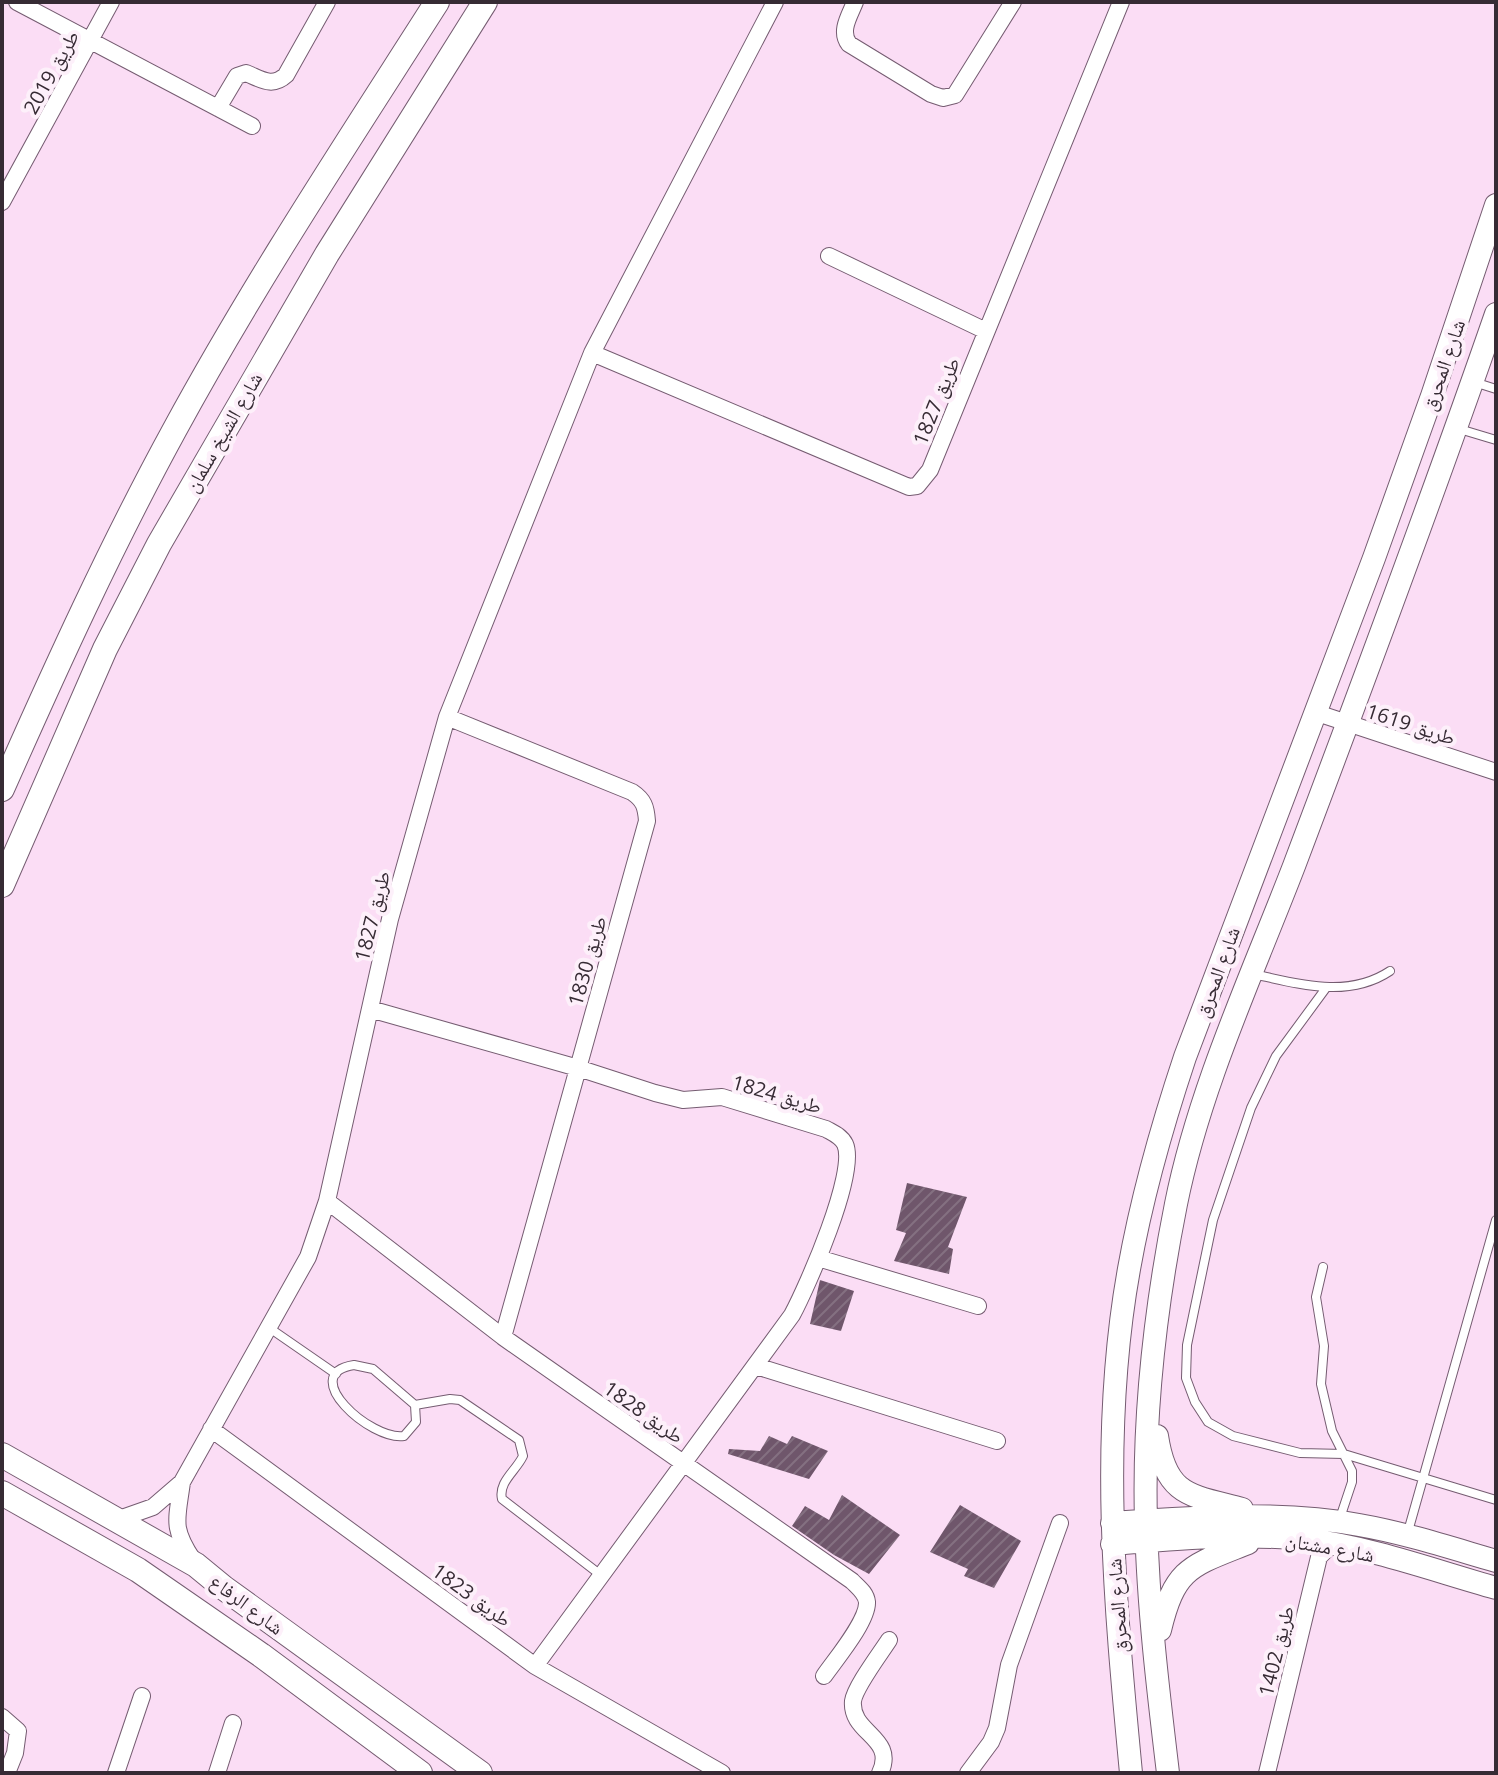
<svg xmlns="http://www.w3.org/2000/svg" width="1498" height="1775" viewBox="0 0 1498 1775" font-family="'Open Sans','Noto Naskh Arabic',sans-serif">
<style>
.building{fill:url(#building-hatch)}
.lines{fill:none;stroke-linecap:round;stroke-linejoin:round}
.lane-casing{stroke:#755c71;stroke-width:10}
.street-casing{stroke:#755c71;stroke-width:18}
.secondary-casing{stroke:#755c71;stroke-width:24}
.primary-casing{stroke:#755c71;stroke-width:26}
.lane{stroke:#fff;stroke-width:8}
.street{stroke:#fff;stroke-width:16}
.secondary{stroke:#fff;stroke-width:22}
.primary{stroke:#fff;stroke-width:24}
.labels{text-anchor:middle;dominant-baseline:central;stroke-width:8;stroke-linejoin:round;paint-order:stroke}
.street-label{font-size:20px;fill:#362b34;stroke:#fdf0fa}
</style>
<defs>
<pattern id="building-hatch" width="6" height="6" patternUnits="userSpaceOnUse" patternTransform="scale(2)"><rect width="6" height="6" fill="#6f566b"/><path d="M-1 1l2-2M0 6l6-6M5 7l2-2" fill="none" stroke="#847081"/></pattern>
</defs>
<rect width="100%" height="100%" fill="#fbddf5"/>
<path class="building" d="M907,1183L967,1197L948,1247L953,1249L949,1274L894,1261L906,1233L896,1230Z
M820,1280L854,1291L841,1331L810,1324Z
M769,1436L787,1444L792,1436L828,1451L809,1479L728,1454L729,1449L760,1451Z
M842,1495L900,1535L869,1574L834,1555L792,1526L805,1506L829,1520Z
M960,1505L1021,1541L994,1588L964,1576L968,1569L930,1552Z"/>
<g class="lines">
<g class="lane-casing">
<path id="lane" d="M1474,382L1496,389
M1456,428L1496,440
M1253,974C1299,984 1348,999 1390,971
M1326,988L1276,1056L1251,1108L1213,1220L1187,1345L1186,1378L1195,1402L1208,1422L1233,1436L1300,1453L1344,1454L1496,1500
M1323,1267L1316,1297L1324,1346L1321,1384L1332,1431L1352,1471V1482L1339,1521
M268,1327L336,1374
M354,1365L373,1369L415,1405L416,1422L404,1436C371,1441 296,1374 354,1365Z
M415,1405L450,1399L460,1400L519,1440L523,1456C516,1471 498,1482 502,1499L602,1576
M1407,1535L1496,1220"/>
</g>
<g class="street-casing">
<path id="street" d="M17,2L252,126
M855,2C850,15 839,31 849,44L931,94L943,98L955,95L1013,2
M218,108L237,76L246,73C261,79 272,88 286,75L327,2
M2,202L111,2
M829,256L986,331
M592,353L909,487L917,486L930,470L1121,2
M1314,712L1496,772
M447,717L632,792C644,800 646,807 647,821L503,1337
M370,1009L578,1068L655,1093L683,1100L722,1097L826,1129C833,1133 841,1136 845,1144C858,1172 807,1287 792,1315L535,1666
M327,1201L503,1337L852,1581C859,1588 866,1593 867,1602C868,1621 835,1660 824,1676
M818,1258L978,1306
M756,1366L997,1441
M211,1429L535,1666L722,1773
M182,1482L308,1257L327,1201L390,919L447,717L592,353L775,2
M119,1519L153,1507L182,1482C177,1520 171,1527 193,1560
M2,1717L18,1731L15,1753L7,1773
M116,1773L142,1696
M217,1773L233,1723
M880,1773C897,1737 850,1734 853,1701C855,1687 880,1654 889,1640
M968,1773L991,1742L997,1728L1009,1665L1060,1523
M1267,1773L1319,1557L1332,1544"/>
</g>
<g class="secondary-casing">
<path id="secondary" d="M1157,1436C1166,1496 1189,1495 1242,1509
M1112,1523C1193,1518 1278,1510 1359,1525C1405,1533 1451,1548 1496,1561
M1112,1544C1175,1539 1248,1532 1310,1540C1373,1548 1435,1571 1496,1588
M1160,1630C1175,1567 1191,1566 1248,1543
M1131,1773C1115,1606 1099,1435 1129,1269C1142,1196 1162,1126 1185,1057L1374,558L1432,396L1496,205
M1168,1773C1158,1690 1148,1606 1146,1522C1143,1416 1155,1309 1176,1204C1199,1089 1252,975 1294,866C1363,683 1432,499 1496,314"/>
</g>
<g class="primary-casing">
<path id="primary" d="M2,789C56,667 111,546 175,429C255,282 347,143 437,2
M2,885L105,649L159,544L327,254L485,2
M2,1455L196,1565L224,1588L480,1773
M2,1493L138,1570L261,1655L420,1773"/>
</g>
<use href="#lane" class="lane"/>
<use href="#street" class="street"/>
<use href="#secondary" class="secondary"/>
<use href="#primary" class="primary"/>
</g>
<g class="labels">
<g class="street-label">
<text transform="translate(51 72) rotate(-61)">طريق 2019</text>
<text transform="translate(1443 365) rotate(-71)">شارع المحرق</text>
<text transform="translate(936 401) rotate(-68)">طريق 1827</text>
<text transform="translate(223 432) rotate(-60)">شارع الشيخ سلمان</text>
<text transform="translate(1411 724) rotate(18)">طريق 1619</text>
<text transform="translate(372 916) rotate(-76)">طريق 1827</text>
<text transform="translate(587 961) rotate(-74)">طريق 1830</text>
<text transform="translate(1217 972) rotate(-70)">شارع المحرق</text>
<text transform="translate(777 1094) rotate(16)">طريق 1824</text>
<text transform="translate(644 1412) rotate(35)">طريق 1828</text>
<text transform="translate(1330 1547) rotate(10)">شارع مشتان</text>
<text transform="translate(472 1595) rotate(36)">طريق 1823</text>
<text transform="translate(247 1604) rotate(37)">شارع الرفاع</text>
<text transform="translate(1117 1606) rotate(-94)">شارع المحرق</text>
<text transform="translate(1276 1651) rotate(-76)">طريق 1402</text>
</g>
</g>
<rect width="1498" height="1775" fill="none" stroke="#362b34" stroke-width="8"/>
</svg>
